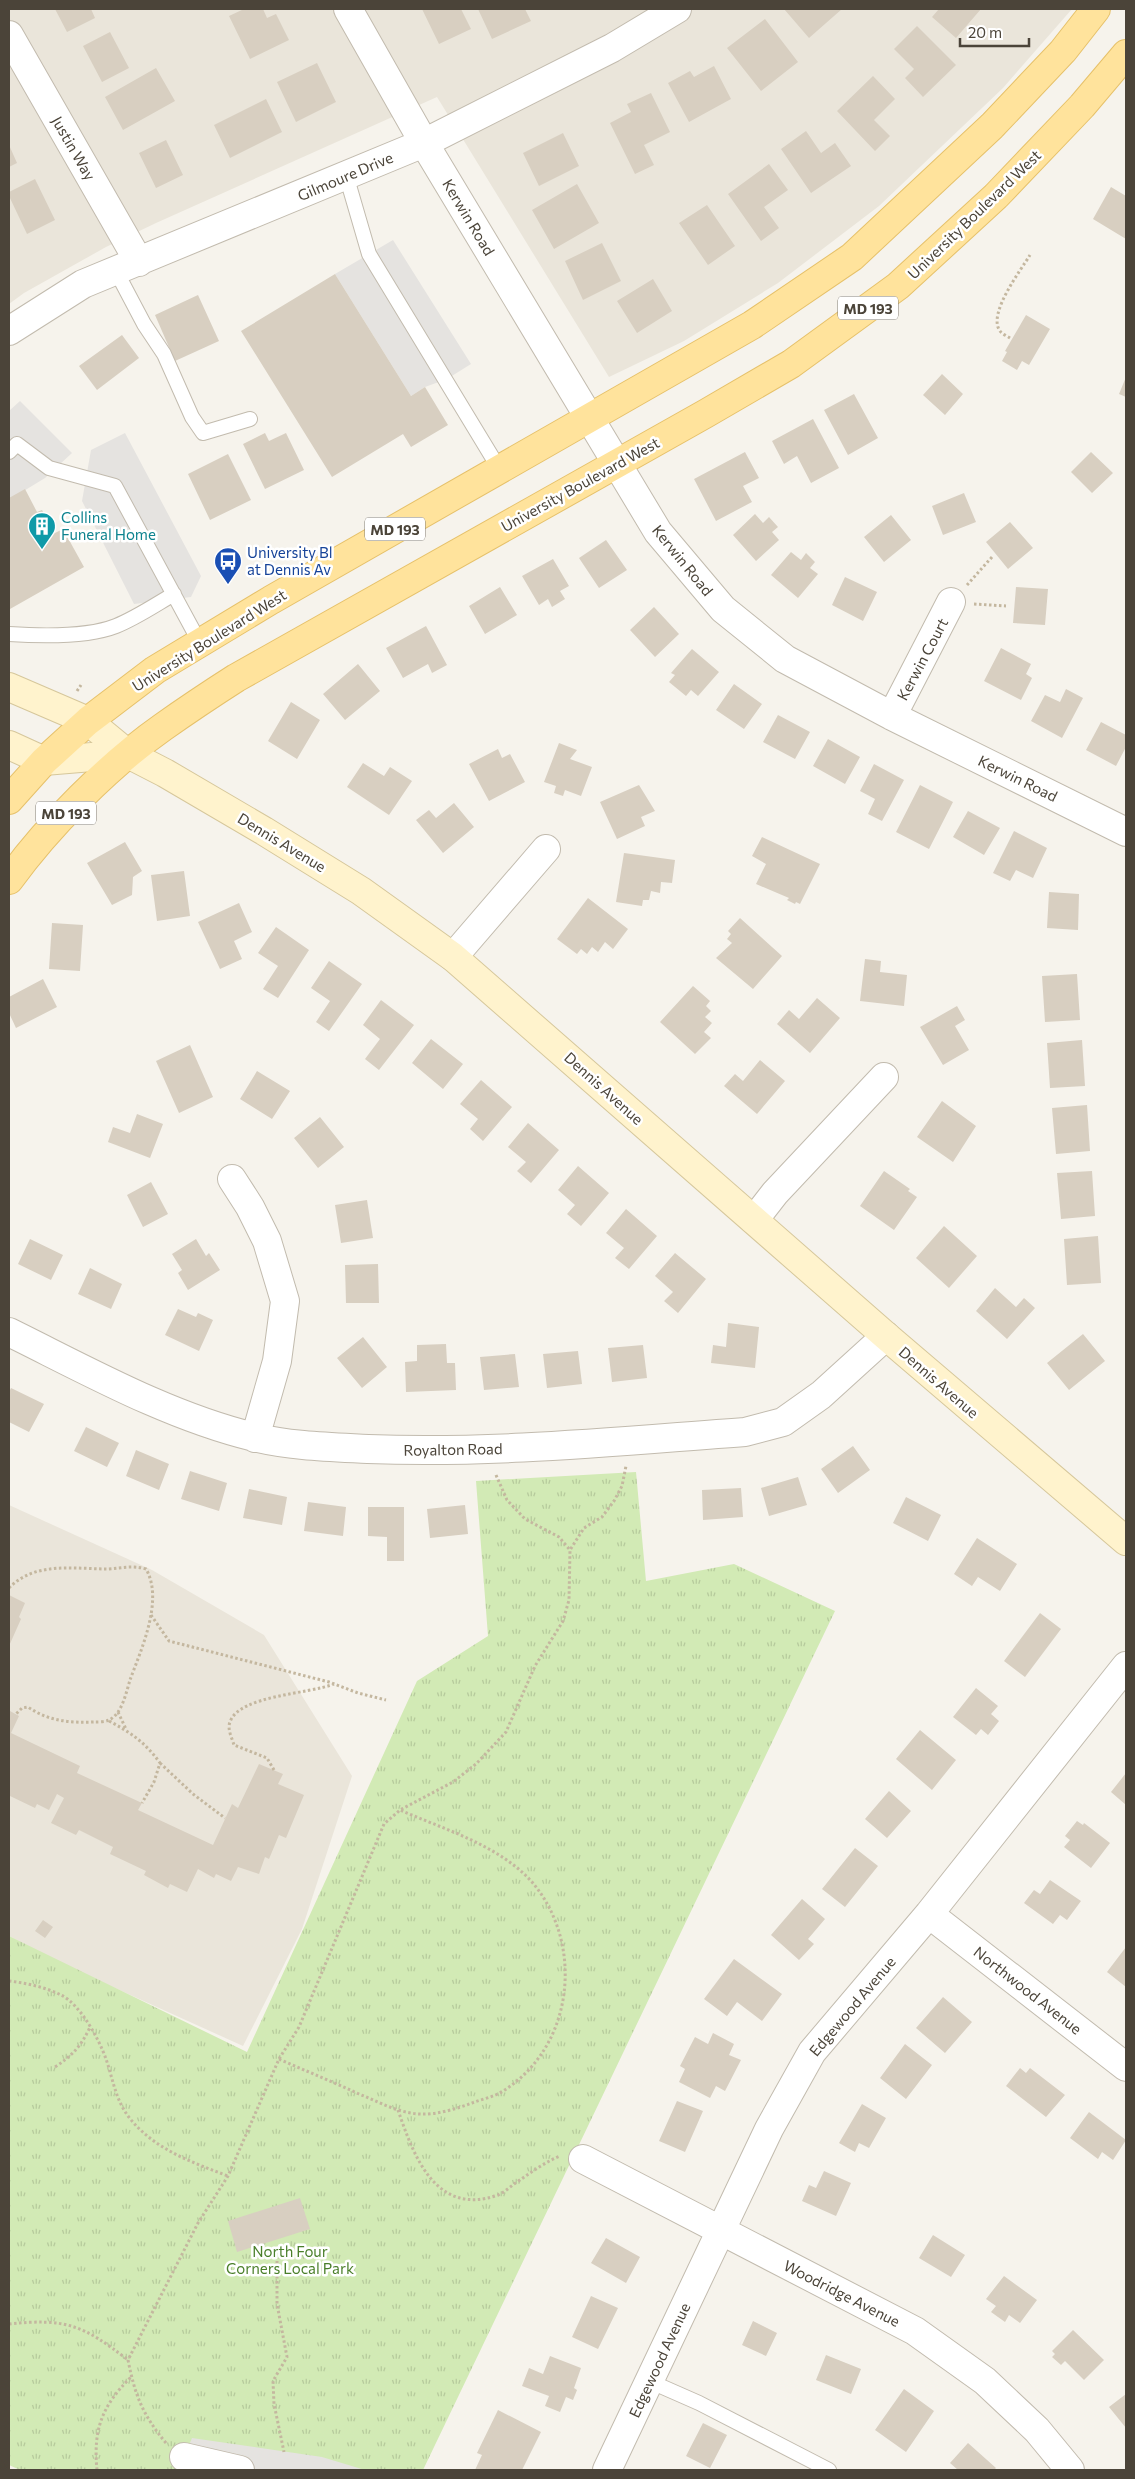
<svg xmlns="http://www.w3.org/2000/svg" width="1135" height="2479" viewBox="0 0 1135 2479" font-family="Commissioner,sans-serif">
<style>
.residential{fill:#eae5da}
.park{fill:url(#park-tufts)}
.parking{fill:#e5e3e0}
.building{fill:#d8cfc1}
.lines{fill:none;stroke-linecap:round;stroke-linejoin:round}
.lane-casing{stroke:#c2bbae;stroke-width:16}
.street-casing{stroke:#c2bbae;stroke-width:30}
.secondary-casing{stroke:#d6c79b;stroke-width:30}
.primary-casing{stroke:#e6c16a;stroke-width:30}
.path{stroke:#c4b79f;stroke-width:3;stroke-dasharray:2.5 2.5;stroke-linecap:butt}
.lane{stroke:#fff;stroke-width:14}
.street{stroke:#fff;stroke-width:28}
.secondary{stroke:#fff3cd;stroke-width:28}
.primary{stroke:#ffe39c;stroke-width:28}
.labels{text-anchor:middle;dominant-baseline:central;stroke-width:5;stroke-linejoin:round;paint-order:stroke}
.shield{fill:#fff;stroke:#817c74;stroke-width:1}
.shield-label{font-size:14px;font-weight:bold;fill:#4b4439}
.street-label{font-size:15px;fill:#4b4439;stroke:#fff}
.culture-label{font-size:15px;fill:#0d838f;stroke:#fff;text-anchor:start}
.transit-label{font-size:15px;fill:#164399;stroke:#fff;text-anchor:start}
.park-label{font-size:15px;fill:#4a7f2a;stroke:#fff}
</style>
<defs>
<pattern id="park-tufts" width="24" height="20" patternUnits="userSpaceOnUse" patternTransform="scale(1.25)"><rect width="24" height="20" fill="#d2eab5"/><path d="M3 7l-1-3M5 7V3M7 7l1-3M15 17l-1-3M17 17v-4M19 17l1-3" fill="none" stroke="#b6ca9c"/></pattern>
</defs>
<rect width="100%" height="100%" fill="#f6f3ec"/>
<path class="residential" d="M9,9H1072L1003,88L879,206L778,283L684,341L609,377L437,97L156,223L106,247L24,293L9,304Z
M9,1505L152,1570L264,1635L352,1776L302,1929L243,2046L73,1969L9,1936Z"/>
<path class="park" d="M636,1472L646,1581L734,1564L835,1611L423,2470H20L9,2465V1936L247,2052L417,1681L488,1636L476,1481Z"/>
<path class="parking" d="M393,240L471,364L447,379L425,387L411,396L335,274Z
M20,401L72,453L45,478L9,500V411Z
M125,433L201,576L191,597L134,604L82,501L91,450Z
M192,2438L322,2457L365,2470H240L184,2457Z"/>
<path class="building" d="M55,9H91L95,18L67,32Z
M244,9H263L267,18L276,14L289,40L250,59L229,16Z
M422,9H461L471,29L439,44Z
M478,9H525L531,21L492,39Z
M784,9H842L809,38Z
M939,9H981L956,38L932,17Z
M765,19L798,62L761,91L727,48Z
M917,26L956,65L923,97L905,78L914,69L894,49Z
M110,32L129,68L102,82L83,46Z
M317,63L336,102L296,122L277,82Z
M714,66L731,99L689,122L668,83L690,71L694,77Z
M156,68L175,101L123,130L105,97Z
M873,76L895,99L874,120L890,136L875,151L837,111Z
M651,93L670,132L644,145L654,165L635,174L610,123L631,112L627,104Z
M266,99L282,132L230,158L214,125Z
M806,131L821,153L835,143L851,166L811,193L781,149Z
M563,133L579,166L539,186L523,153Z
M166,140L183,175L156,188L139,153Z
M9,145L17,163L9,167Z
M769,164L788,190L764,207L779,228L761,241L728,194Z
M35,179L55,220L27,234L9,196V192Z
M577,184L599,223L554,249L532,210Z
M1111,187L1126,196V239L1093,219Z
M707,205L735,246L708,265L679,223Z
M602,243L621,281L583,300L565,261Z
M335,274L411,396L425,387L448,425L411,447L403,434L332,477L241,331Z
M653,279L672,311L637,333L617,301Z
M198,295L219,341L175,361L155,315Z
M1026,315L1050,329L1029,365L1022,361L1017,370L1002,361L1007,352L1005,351Z
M122,335L139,358L97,390L79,366Z
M942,374L963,394L945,415L923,395Z
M1126,377V397L1119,394Z
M854,394L878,438L848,455L824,410Z
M813,419L839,468L811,483L797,456L784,464L772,441Z
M265,433L269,441L286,433L304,470L265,489L243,444Z
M745,452L759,478L743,486L752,502L716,521L694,479Z
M1091,452L1113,473L1092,493L1071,472Z
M228,454L251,500L210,520L188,474Z
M25,489L37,512L42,510L55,533L63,529L84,567L10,609L9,498Z
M964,493L976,522L943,535L932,506Z
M755,514L763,523L769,517L778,527L772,532L779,540L756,561L733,535Z
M891,515L911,540L884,562L864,537Z
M1010,522L1033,548L1008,569L986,542Z
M606,540L627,570L599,588L579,558Z
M791,552L801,560L806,553L815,562L810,568L818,574L798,598L771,575Z
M553,559L569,586L560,591L565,599L552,607L548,599L539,605L522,576Z
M845,577L877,592L863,621L832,605Z
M500,587L517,615L485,634L469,606Z
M1016,587L1048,589L1045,625L1013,623Z
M654,607L679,634L655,657L630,630Z
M426,626L447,665L432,673L428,664L403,678L386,648Z
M1001,648L1031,664L1026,674L1032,678L1021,700L984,681Z
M692,649L719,672L698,696L691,690L686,696L669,682L675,675L671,673Z
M358,664L380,691L345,720L323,694Z
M734,684L762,704L744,729L716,710Z
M1066,689L1083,698L1062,738L1031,721L1045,695L1060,702Z
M291,702L320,720L297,759L268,741Z
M778,715L810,732L795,759L763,742Z
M1101,722L1126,735V747L1116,766L1086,750Z
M828,739L860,757L845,784L813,766Z
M559,743L577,750L570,759L592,767L581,796L565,790L563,796L554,793L556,786L544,782Z
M498,749L502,758L510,754L525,782L489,801L469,764Z
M363,763L384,776L390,767L412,781L389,815L347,787Z
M874,764L904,780L882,821L868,814L875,799L860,791Z
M639,785L655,811L641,817L645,826L617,839L600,802Z
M920,785L953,802L929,849L896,832Z
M454,803L474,827L443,853L416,820L429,810L436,818Z
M968,811L1000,828L984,855L953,837Z
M1014,831L1047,848L1033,878L1016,870L1010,881L993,873Z
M762,837L820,864L800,904L796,902L795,904L787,900L789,898L756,884L766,864L752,856Z
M125,842L142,871L133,877L132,895L112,905L87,863Z
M624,853L675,860L672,883L661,882L660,893L651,891L649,900H643L642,906L616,902Z
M184,871L190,916L157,921L151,875Z
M1049,892L1079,894L1078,930L1047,928Z
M588,898L628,929L613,949L605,942L598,952L592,947L587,954L581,949L577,954L557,939Z
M239,903L252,932L234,941L242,959L220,969L198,922Z
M740,918L782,956L753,989L716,958L732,943L727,939L731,934L728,931Z
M52,923L83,925L80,971L49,969Z
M276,927L309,950L278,998L263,989L278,966L258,953Z
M865,959L881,961L880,972L907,975L904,1006L860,1001Z
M329,961L362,984L329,1031L316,1022L330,1001L311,988Z
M1077,974L1080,1020L1045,1022L1042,976Z
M43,979L57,1007L16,1028L9,1013V997Z
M693,986L710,1001L706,1006L711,1011L705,1017L712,1023L704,1032L711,1038L695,1054L660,1022Z
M817,998L840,1018L810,1053L777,1024L789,1010L799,1019Z
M381,1000L414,1025L379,1070L365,1059L380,1039L363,1025Z
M957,1006L965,1020L955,1026L969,1050L943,1065L920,1027Z
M431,1039L463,1064L443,1089L412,1063Z
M1082,1040L1085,1086L1050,1088L1047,1043Z
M190,1045L213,1097L179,1113L156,1061Z
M760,1060L785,1081L757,1114L724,1086L735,1074L743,1081Z
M257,1071L290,1091L272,1119L240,1099Z
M481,1080L512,1107L483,1141L470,1129L478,1119L460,1104Z
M942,1101L976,1126L953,1162L917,1137Z
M1087,1105L1090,1151L1056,1154L1052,1108Z
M137,1114L163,1124L150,1158L108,1142L113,1127L130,1133Z
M320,1117L344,1147L318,1168L294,1138Z
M528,1123L559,1150L531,1183L517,1171L526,1162L508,1147Z
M578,1166L609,1193L581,1226L567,1214L575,1205L558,1190Z
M884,1171L910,1189L908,1191L917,1197L894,1230L860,1206Z
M1092,1171L1095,1216L1061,1219L1057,1173Z
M151,1182L168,1214L143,1227L127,1195Z
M367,1200L373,1238L341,1243L335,1205Z
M626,1209L657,1236L629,1269L615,1258L624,1248L606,1233Z
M944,1226L977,1256L949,1288L916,1258Z
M1098,1236L1101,1283L1067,1285L1064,1239Z
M30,1239L63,1255L51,1280L18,1264Z
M196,1239L206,1256L209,1253L220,1270L188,1290L178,1273L182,1270L172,1254Z
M675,1253L706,1279L678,1313L664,1301L673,1292L655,1276Z
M378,1264L379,1303H346L345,1265Z
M90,1268L122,1284L111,1309L78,1294Z
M995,1288L1016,1307L1024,1298L1035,1308L1007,1339L976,1311Z
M178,1309L196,1317L198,1313L213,1320L199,1351L165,1335Z
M728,1323L759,1327L755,1368L711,1363L713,1345L726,1347Z
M1083,1334L1105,1361L1069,1390L1047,1363Z
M363,1337L387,1367L362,1388L337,1358Z
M446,1344L447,1363H455L456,1390L406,1392L405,1362L417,1361V1345Z
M643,1345L647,1378L612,1382L608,1348Z
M578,1351L582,1384L547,1388L543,1354Z
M515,1354L519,1387L484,1390L480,1357Z
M11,1388L44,1404L29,1432L9,1422V1392Z
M86,1427L119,1443L107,1467L74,1451Z
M853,1446L870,1470L838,1493L821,1469Z
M136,1450L169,1464L159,1490L126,1476Z
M190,1471L227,1483L219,1511L181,1499Z
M798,1477L807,1505L769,1516L761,1488Z
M741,1488L743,1517L703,1520L702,1490Z
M249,1489L287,1497L282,1525L243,1518Z
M906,1497L941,1515L928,1541L893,1523Z
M308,1502L346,1507L343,1536L304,1531Z
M465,1505L468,1534L430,1538L427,1509Z
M368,1507H404V1561H387V1537L368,1536Z
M977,1538L1017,1564L1000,1591L978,1577L972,1586L954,1574Z
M9,1595L25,1603L19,1617L21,1619L9,1646Z
M1040,1613L1061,1629L1025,1677L1004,1661Z
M976,1688L998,1706L991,1714L999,1721L988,1735L981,1729L976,1735L953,1717Z
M10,1711L19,1716L11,1733L80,1766L77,1773L142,1803L138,1810L213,1845L232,1804L238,1808L259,1764L283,1774L278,1784L304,1795L286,1838L279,1835L269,1859L265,1857L259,1874L238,1867L231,1881L216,1874L214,1878L198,1869L187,1892L170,1884L168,1888L144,1875L146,1871L110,1854L113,1847L79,1830L76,1835L51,1823L64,1798L57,1794L49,1810L37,1804L35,1808L10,1796Z
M920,1730L956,1760L932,1790L896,1759Z
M1126,1773V1805L1111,1792Z
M889,1791L911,1811L887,1838L865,1819Z
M1077,1821L1083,1825L1084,1823L1110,1843L1091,1868L1064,1847L1070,1840L1065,1836Z
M855,1848L878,1866L845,1907L822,1889Z
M1050,1880L1081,1901L1067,1920L1060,1915L1053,1924L1024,1903L1034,1890L1040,1894Z
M802,1899L825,1919L808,1939L814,1944L799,1960L771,1935Z
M43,1920L53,1927L45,1938L35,1931Z
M1126,1947V1987L1107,1972Z
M734,1959L782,1994L762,2021L737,2002L727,2016L704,1999Z
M943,1997L972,2022L945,2053L916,2028Z
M713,2033L734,2044L729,2055L741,2060L725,2091L716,2086L710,2098L679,2082L685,2069L680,2066L695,2037L708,2044Z
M905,2044L932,2065L906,2099L880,2078Z
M1020,2068L1026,2073L1030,2068L1065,2095L1046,2117L1006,2086Z
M677,2101L703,2111L685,2152L659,2141Z
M862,2104L886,2118L869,2148L859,2143L855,2152L839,2143Z
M1089,2112L1126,2140L1113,2160L1102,2152L1098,2159L1070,2138Z
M824,2171L851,2183L836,2216L802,2201L809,2185L816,2188Z
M300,2198L310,2229L237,2252L228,2221Z
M933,2235L965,2255L951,2277L919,2258Z
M606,2238L640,2257L626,2283L591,2263Z
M1004,2276L1037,2300L1020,2323L1009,2315L1005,2322L991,2312L996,2306L986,2299Z
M591,2296L618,2308L598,2349L572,2337Z
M753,2321L777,2333L766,2356L742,2345Z
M1073,2330L1104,2360L1084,2380L1065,2361L1061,2365L1052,2357L1055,2354L1052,2351Z
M826,2355L861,2369L851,2394L816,2380Z
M550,2356L581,2368L574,2388L577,2390L573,2400L566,2397L560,2412L545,2406L549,2396L522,2386L529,2368L543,2374Z
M904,2389L934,2411L906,2452L875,2430Z
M1126,2394V2428L1109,2407Z
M498,2410L541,2432L522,2470H475L482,2455L477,2453Z
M703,2423L727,2435L710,2468L686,2456Z
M968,2443L996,2468L994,2470H958L950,2463Z"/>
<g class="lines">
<g class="lane-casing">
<path id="lane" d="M346,175L369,254L500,470
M116,271L144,324L164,354L192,417L203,433L250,419
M9,452L17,444L49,468L115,486L200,643
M9,634C39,636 88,637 116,626C136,618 155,605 174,594
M649,2381L699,2403L829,2470"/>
</g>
<g class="street-casing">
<path id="street" d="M348,9L424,143L658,532L723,609L785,659L892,716L1126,832
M9,35L139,262
M9,331L83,284L424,143L612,48L677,9
M892,716L951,602
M453,957L546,849
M232,1179L250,1207L267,1241L285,1301L277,1361L255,1438
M754,1220L775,1193L884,1077
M9,1332C88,1371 168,1416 254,1437C290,1446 331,1447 368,1449C493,1454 620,1441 745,1432L783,1422L821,1395L886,1336
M929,1914L1126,2067
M583,2159L915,2331L985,2381L1037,2430L1070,2470
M184,2457L240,2470
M607,2470L769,2129L812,2052L929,1914L1126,1666"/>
</g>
<g class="secondary-casing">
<path id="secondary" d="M9,687L88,721L128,754L165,773L264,831L361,891L453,957L886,1336L1126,1541
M9,745L44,761L128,754"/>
</g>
<g class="primary-casing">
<path id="primary" d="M9,800L44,761L88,721L155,670L271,600L752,325L852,257L992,126L1063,51L1096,9
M9,880C48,826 109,765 163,727C187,710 211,694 236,678L705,414L791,364L898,286L996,196L1082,106L1126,54"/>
</g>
<path class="path" d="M1010,338C1007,336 1002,334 1000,331C987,314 1021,270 1030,255
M967,585L992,557
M974,604L1006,606
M77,691L81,685
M496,1475L507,1500L525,1519L559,1537L570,1550
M9,1588C35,1561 75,1569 108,1569C122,1568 133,1565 146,1569C164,1600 141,1650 130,1680C126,1693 122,1714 109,1720C105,1722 98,1722 94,1722C70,1723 48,1721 28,1707L22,1708L16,1714
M151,1615L169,1641L329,1682L358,1693L386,1700
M118,1712L126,1729
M109,1721C130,1732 146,1743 160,1763L154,1782L142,1803
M160,1763L193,1794L225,1818
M274,1770L267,1758L234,1745C232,1738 227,1729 230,1722C239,1695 310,1694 334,1684
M9,1981C26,1983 45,1987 61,1995C80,2004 99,2039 106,2059C113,2079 115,2098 128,2116C153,2149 191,2162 228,2176
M279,2059C306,2071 333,2082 359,2094C379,2102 398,2113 420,2114C436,2115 456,2109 472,2103C482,2099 494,2097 503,2091C574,2047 585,1944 532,1882C499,1845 443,1829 400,1810
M55,2067C72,2056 82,2045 90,2027
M398,2110C414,2157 436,2217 498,2195C503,2193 509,2188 514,2184C529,2174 543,2163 560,2156
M277,2261V2304L287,2357L273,2381L274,2404L284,2452
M9,2324C66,2318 83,2325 128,2360
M166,2443C142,2414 135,2395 128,2360L198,2223L228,2176L279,2059L299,2027L384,1824L400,1810L453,1782L476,1764L506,1732L535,1666L563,1621L569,1600L570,1550L584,1528L602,1517L614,1501L622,1486L626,1466
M97,2470C93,2429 102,2406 131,2377"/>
<use href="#lane" class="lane"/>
<use href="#street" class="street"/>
<use href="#secondary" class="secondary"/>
<use href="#primary" class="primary"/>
</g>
<defs>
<g id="building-pin" transform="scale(1.4375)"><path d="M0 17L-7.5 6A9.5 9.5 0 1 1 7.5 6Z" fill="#0f9aa8" stroke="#fff"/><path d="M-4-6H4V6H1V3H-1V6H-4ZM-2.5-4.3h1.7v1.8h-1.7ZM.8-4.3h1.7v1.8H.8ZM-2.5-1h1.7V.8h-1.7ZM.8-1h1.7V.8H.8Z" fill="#fff"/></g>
<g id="bus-pin" transform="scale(1.4375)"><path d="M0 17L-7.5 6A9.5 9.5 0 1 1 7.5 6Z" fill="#1a4fb4" stroke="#fff"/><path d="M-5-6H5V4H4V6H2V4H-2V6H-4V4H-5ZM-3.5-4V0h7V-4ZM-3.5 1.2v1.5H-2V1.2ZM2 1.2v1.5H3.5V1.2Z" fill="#fff"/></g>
</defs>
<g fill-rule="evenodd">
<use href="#building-pin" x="42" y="526"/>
<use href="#bus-pin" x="228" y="561"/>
</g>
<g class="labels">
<g class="shield">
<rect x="838" y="296.5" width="60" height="23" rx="4"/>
<rect x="365" y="517.5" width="60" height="23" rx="4"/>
<rect x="36" y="801.5" width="60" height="23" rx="4"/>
</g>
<g class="shield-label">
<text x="868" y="308">MD 193</text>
<text x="395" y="529">MD 193</text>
<text x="66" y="813">MD 193</text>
</g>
<g class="street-label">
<text transform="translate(74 148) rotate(60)">Justin Way</text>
<text transform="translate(345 176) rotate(-23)">Gilmoure Drive</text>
<text transform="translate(974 214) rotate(-44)">University Boulevard West</text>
<text transform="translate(469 217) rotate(59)">Kerwin Road</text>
<text transform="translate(580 484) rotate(-29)">University Boulevard West</text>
<text transform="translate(683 560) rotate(51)">Kerwin Road</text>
<text transform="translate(209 640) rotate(-32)">University Boulevard West</text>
<text transform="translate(922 659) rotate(-62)">Kerwin Court</text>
<text transform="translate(1018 778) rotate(26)">Kerwin Road</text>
<text transform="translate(282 842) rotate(31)">Dennis Avenue</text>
<text transform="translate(604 1088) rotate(42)">Dennis Avenue</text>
<text transform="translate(939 1382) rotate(41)">Dennis Avenue</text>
<text transform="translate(453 1449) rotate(-1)">Royalton Road</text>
<text transform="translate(1028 1990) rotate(38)">Northwood Avenue</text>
<text transform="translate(852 2006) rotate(-50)">Edgewood Avenue</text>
<text transform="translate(842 2293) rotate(27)">Woodridge Avenue</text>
<text transform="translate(659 2360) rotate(-65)">Edgewood Avenue</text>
</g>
<g class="culture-label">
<text x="61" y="517">Collins<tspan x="61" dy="17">Funeral Home</tspan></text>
</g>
<g class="transit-label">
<text x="247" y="552">University Bl<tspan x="247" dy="17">at Dennis Av</tspan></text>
</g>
<g class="park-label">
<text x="290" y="2251">North Four<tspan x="290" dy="17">Corners Local Park</tspan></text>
</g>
</g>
<rect width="1135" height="2479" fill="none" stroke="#4b4439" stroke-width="20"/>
<path d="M960 38v8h69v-8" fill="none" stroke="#4b4439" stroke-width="2.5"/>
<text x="968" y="38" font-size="15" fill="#4b4439" stroke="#ffffff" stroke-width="4" paint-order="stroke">20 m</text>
</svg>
